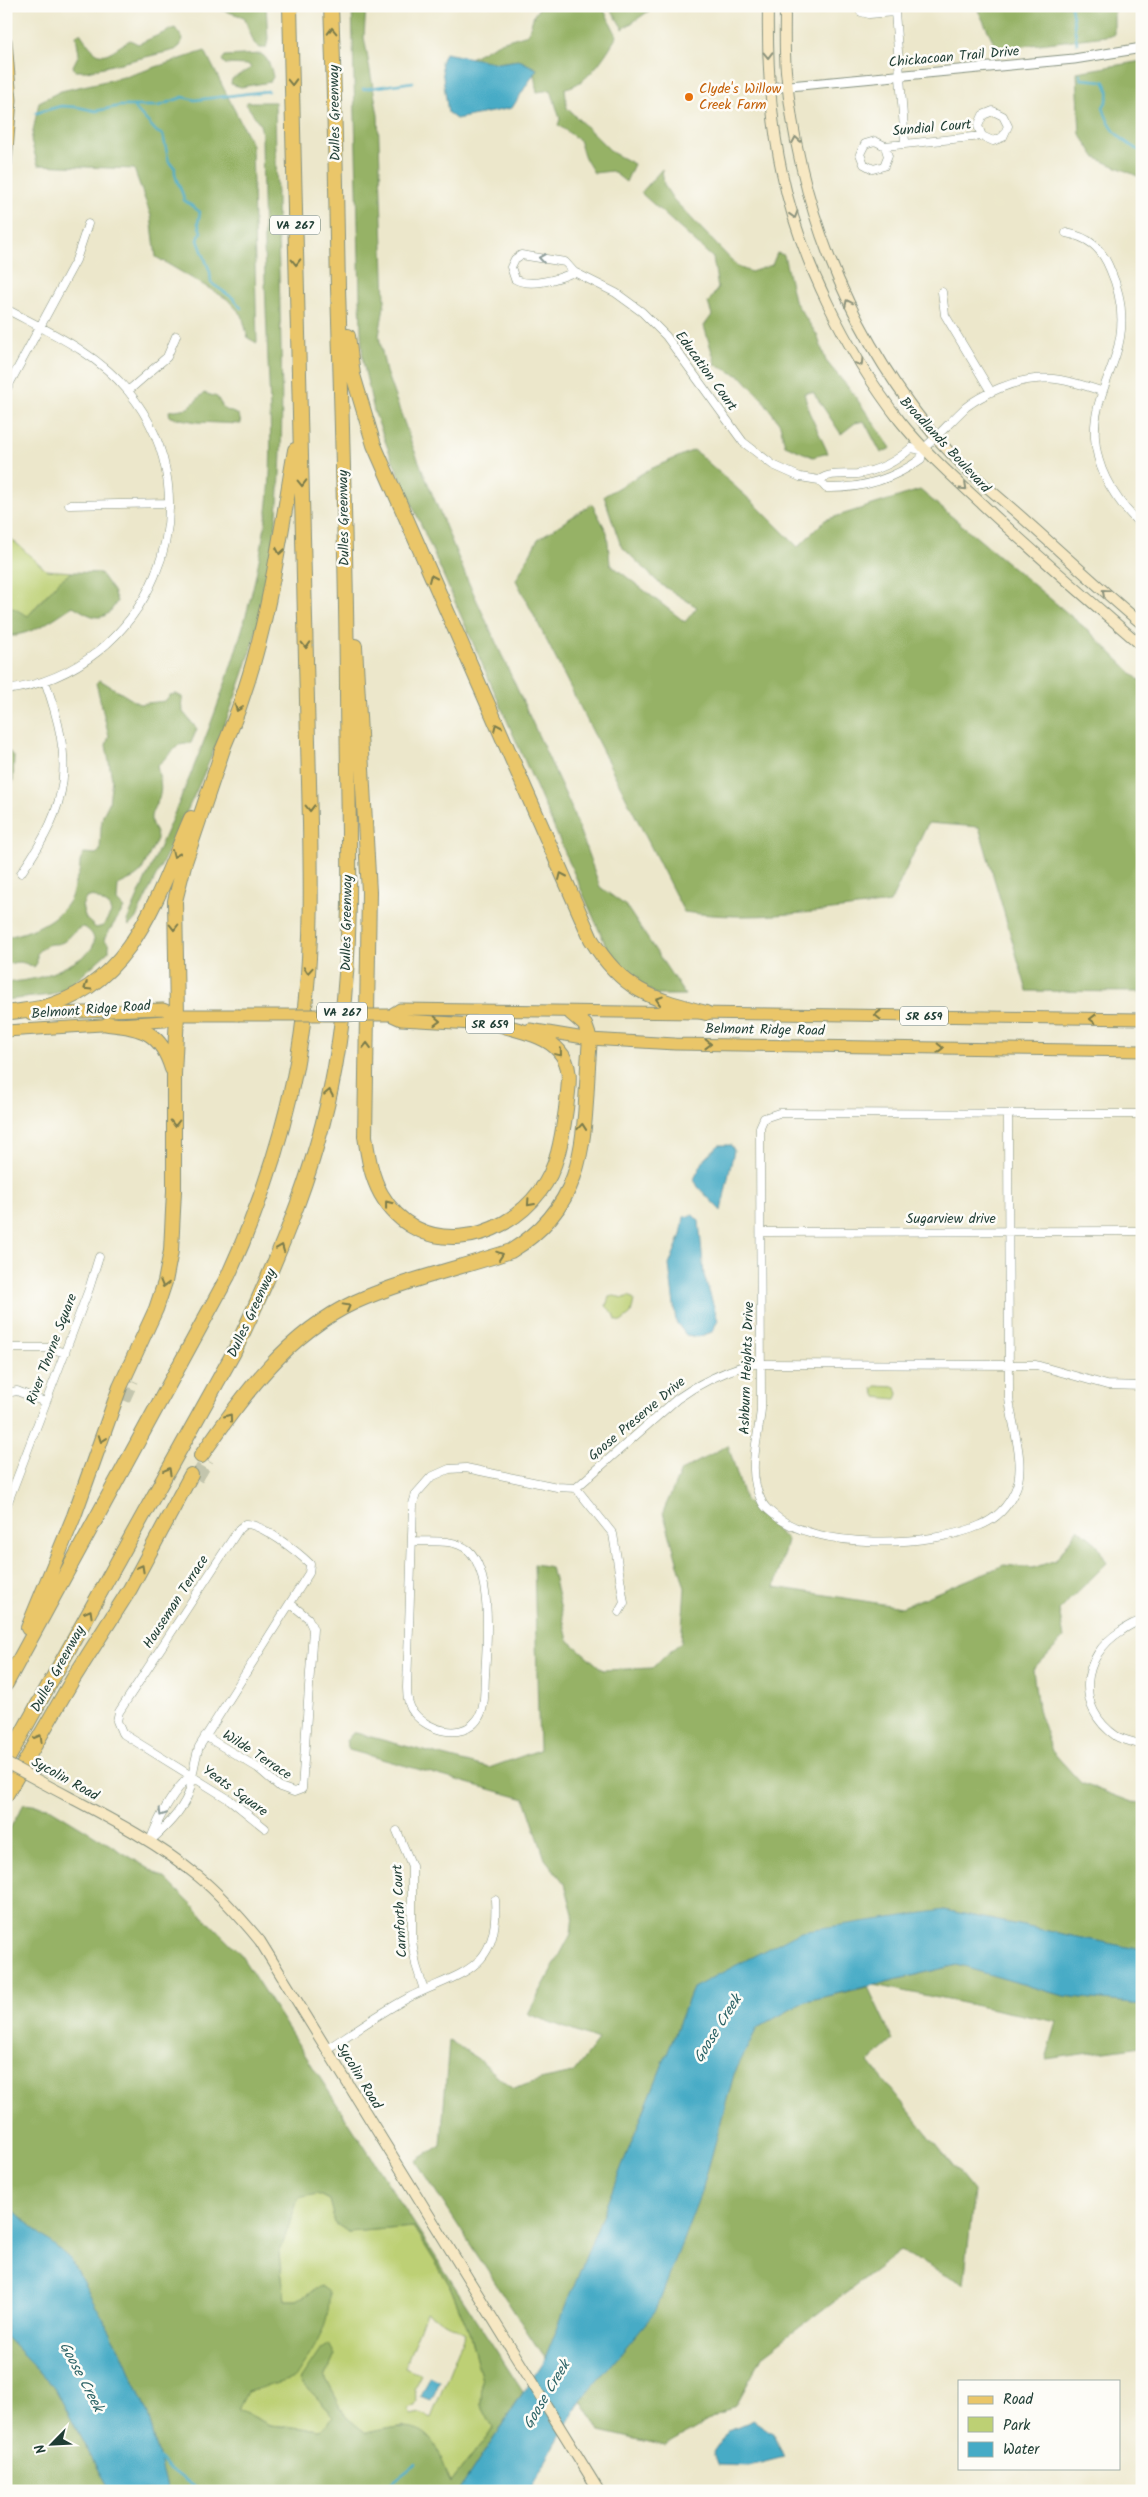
<svg xmlns="http://www.w3.org/2000/svg" width="1148" height="2497" viewBox="0 0 1148 2497" font-family="Kalam,sans-serif">
<style>
.green{fill:#bdd074;stroke:#6e8654;fill-rule:evenodd}
.forest{fill:#96b266;stroke:#5a784d;fill-rule:evenodd}
.water{fill:#46abc6;stroke:#32747d}
.lines{fill:none;stroke-linecap:round;stroke-linejoin:round}
.stream{stroke:#46abc6;stroke-width:2.5}
.motorway-tunnel{stroke:#c3c5ad;stroke-width:14;stroke-dasharray:14 7;stroke-linecap:butt}
.minor-casing{stroke:#869280;stroke-width:9}
.tertiary-casing{stroke:#869280;stroke-width:11}
.secondary-casing{stroke:#869280;stroke-width:12}
.primary-casing{stroke:#869280;stroke-width:13}
.motorway-casing{stroke:#869280;stroke-width:16}
.minor{stroke:#fff;stroke-width:8}
.tertiary{stroke:#fff;stroke-width:9}
.secondary{stroke:#f7e8c3;stroke-width:10}
.primary{stroke:#eac669;stroke-width:11}
.motorway{stroke:#eac669;stroke-width:14}
.secondary-bridge-casing{stroke:#869280;stroke-width:12;stroke-linecap:butt}
.primary-bridge-casing{stroke:#869280;stroke-width:13;stroke-linecap:butt}
.secondary-bridge{stroke:#f7e8c3;stroke-width:10}
.primary-bridge{stroke:#eac669;stroke-width:11}
.oneway{stroke:#7a7b4c}
.oneway2{stroke:#8b927c}
.oneway3{stroke:#8f9e9a}
.food-dot{fill:#e8710a;stroke:#fdfcf7;stroke-width:2}
.labels{text-anchor:middle;dominant-baseline:central;stroke-width:5;stroke-linejoin:round;paint-order:stroke}
.shield{fill:#fdfcf7;stroke:#62766e;stroke-width:1}
.shield-label{font-size:12px;font-weight:bold;fill:#1f3d34}
.street-label{font-size:14px;fill:#1f3d34;stroke:#fdfcf7}
.food-label{font-size:14px;fill:#c56008;stroke:#fdfcf7;text-anchor:start}
.water-label{font-size:15px;font-style:italic;fill:#2d6467;stroke:#fdfcf7}
</style>
<rect width="100%" height="100%" fill="#fdfcf7"/>
<filter id="ink" filterUnits="userSpaceOnUse"><feTurbulence type="fractalNoise" baseFrequency=".02" numOctaves="2"/><feDisplacementMap in="SourceGraphic" scale="10" xChannelSelector="R" yChannelSelector="G"/><feConvolveMatrix kernelMatrix="1 2 1 2 8 2 1 2 1" color-interpolation-filters="sRGB"/></filter>
<filter id="wash" filterUnits="userSpaceOnUse"><feTurbulence type="fractalNoise" baseFrequency=".0096" numOctaves="4" result="noise"/><feDisplacementMap in="SourceGraphic" scale="20" xChannelSelector="R" yChannelSelector="G"/><feGaussianBlur stdDeviation="1.12" result="paint"/><feColorMatrix in="noise" values="0 0 0 0 0 0 0 0 0 0 0 0 0 0 0 0 0 1.4 0 .05"/><feComposite in="paint" operator="in"/></filter>
<g filter="url(#wash)">
<rect width="100%" height="100%" fill="#ece7cb"/>
<path class="green" d="M6,534L46,570L72,572C49,589 30,611 17,636H6Z
M614,1296L624,1298L629,1296L634,1300L631,1314L621,1322L616,1320L614,1314L606,1306L609,1297Z
M876,1386L896,1387L898,1394L896,1399L876,1397L873,1389Z
M317,2194L329,2200L335,2223L348,2232L413,2227L449,2284L469,2332L482,2380L481,2405L493,2428L451,2483L432,2440L403,2426L366,2433L346,2417L325,2377L335,2355L300,2380L334,2416L321,2430L270,2425L238,2410L246,2392L270,2384L321,2286L297,2300H285L279,2255L298,2197ZM426,2312L465,2333L431,2418L420,2413L411,2415L408,2408L415,2406L417,2401L414,2388L421,2374L405,2367Z"/>
<path class="forest" d="M219,6H266L268,40L266,48H260L254,43L244,17L222,10Z
M352,6H366L364,37L378,115L385,300L379,336L386,372L413,447L467,579L571,807L600,887L626,906L685,995H657L630,977L606,946L390,454L374,411L363,362L361,332Z
M537,6H602L617,36C606,54 588,85 565,88L567,108L613,153L634,164L626,182L612,171L594,173L585,158L579,140L558,125L560,119L551,90L537,92L534,74L537,69L519,60L498,63L470,58L501,42L528,34L534,15L539,8Z
M609,6H656L623,29Z
M976,6H1114V35L997,49Z
M175,28L183,39L180,46L175,50L87,71H75L73,66L79,54L76,35L80,33C101,64 102,57 130,40L138,44Z
M205,51L252,145L257,343L248,338L242,315L227,299L156,257L151,216L134,169L38,165L31,141L39,102L61,91L128,76Z
M261,54C269,59 271,68 273,77L270,82L241,87L231,84L232,79L251,68L249,65L225,64L222,60L225,56Z
M1142,61V178L1096,158L1080,134L1077,72Z
M247,102H275C276,171 278,240 280,309C283,415 285,508 261,613C236,717 182,821 136,918L129,926L127,921C183,794 244,665 265,526C275,462 269,398 267,334C264,268 263,201 262,135L260,124L246,104Z
M662,169L664,185L673,199L738,267L751,272L772,265L777,253L784,255L794,300L817,335L826,361L852,392L891,448L881,453L864,421L855,423L841,434L813,392L804,393L809,412L828,453L813,457L785,445L780,424L763,400L742,377L716,365L704,326L712,315L708,303L718,288L713,258L641,193Z
M204,393L217,397L224,409L239,415L241,424L197,422L170,417L169,411L188,408Z
M694,450L758,507L798,547L825,520L920,490L1090,632L1142,683V992L1027,991L979,827L928,823L890,903C822,911 753,922 684,912L516,580L538,539L592,504L607,532L610,564L685,622L697,607L660,584L621,546L604,496L648,470Z
M72,572L100,573L113,591L117,601C104,626 92,617 73,606C54,618 30,637 7,635L6,607L13,608L28,616L59,581Z
M100,680L139,704L165,701L170,695L176,694L182,697L183,712L197,729L191,743L179,745L157,766C159,777 163,787 159,798C157,804 152,809 151,816C150,826 157,830 157,839L141,872L135,877L118,885L117,901L124,908L104,939L109,945V951L68,988L51,995L6,1000V983C19,981 32,980 44,976C61,969 117,948 84,927C74,928 71,938 63,942C53,947 50,939 37,953V963L34,967C22,962 20,960 6,965V937C30,933 60,920 71,897C74,890 74,882 78,875C82,867 77,863 84,853L96,854L100,851L101,827L103,815L109,803L112,779L106,745L109,736L96,683ZM93,896L109,906L111,913L103,926L96,928L86,919L82,906L86,898Z
M6,749L14,756L13,780L6,803Z
M728,1445L745,1500L787,1540L775,1587L902,1607L1004,1565L1033,1568L1056,1560L1078,1528L1096,1543L1107,1563L1059,1610L1064,1638L1033,1670L1038,1709L1052,1751L1081,1783L1132,1802L1142,1803V1950L944,1910L693,1988L545,2359L416,2161L441,2145L449,2040L478,2059L513,2089L540,2080L573,2073L598,2040L528,2014L571,1934L573,1914L565,1884L545,1859L525,1799L349,1750L346,1741L353,1733H356L489,1768L539,1750L534,1564L551,1567L568,1640L603,1670L652,1668L681,1642L685,1588L663,1512L681,1471Z
M24,1804L48,1807L166,1879L238,1951L523,2392L459,2491H168L148,2415L120,2349L70,2259L6,2204V1835ZM317,2194L329,2200L335,2223L348,2232L414,2227L449,2284L469,2332L482,2380L481,2405L493,2428L451,2483C444,2471 441,2451 432,2440C414,2419 389,2429 366,2433L346,2417L325,2377L335,2355L329,2344L321,2349L300,2380L334,2416L321,2430L270,2425L238,2410L247,2392L295,2378C313,2350 331,2326 329,2292L321,2286L297,2300H285L279,2255L298,2198Z
M957,1965L1063,1996L1142,2004V2046L1046,2059L1057,2022L874,1985Z
M868,1987L893,2040L869,2062L974,2191L964,2284L900,2251L763,2355L736,2405L665,2446L600,2431L581,2400L656,2310L703,2187L734,2074L757,2028L806,2001Z
M6,2337L55,2388L109,2491H6Z"/>
<path class="water" d="M445,53L498,63L519,60L537,69L512,108L456,119L448,113L441,62Z
M719,1145H731L734,1150L721,1211L698,1187L694,1179L705,1158Z
M693,1215L699,1221L704,1275L718,1320L712,1332L698,1337L686,1335L676,1322L669,1265L681,1235L684,1217Z
M944,1910L1142,1950V2004L1063,1996L957,1965L806,2001L757,2028L734,2074L703,2187L656,2311L581,2400L529,2491H459L545,2359L693,1988L801,1931Z
M6,2204L70,2259L120,2349L148,2415L168,2491H109L55,2388L6,2337Z
M430,2376L440,2381L431,2401L421,2397Z
M753,2420L774,2434L784,2457L749,2466L717,2465L713,2453L729,2430Z"/>
<g class="lines">
<path class="stream" d="M1071,6L1077,43
M1080,74L1081,79L1104,81C1110,91 1110,97 1103,107C1109,130 1121,141 1142,152
M363,89L413,82
M134,107L157,132L163,135L169,162L175,168C173,178 183,190 184,200L200,212L198,223L201,232L198,240L210,272L211,283L233,298L241,308
M36,113L61,106L77,107L96,111L120,106H159L183,97L195,100L268,91
M159,2460L199,2491
M381,2491L416,2464"/>
</g>
</g>
<g filter="url(#ink)">
<g class="lines">
<path class="motorway-tunnel" d="M123,1400L132,1380
M196,1479L207,1460"/>
<g class="minor-casing">
<path id="minor" d="M858,6L861,12L869,14L895,12V6
M895,12L905,142
M885,146L888,156L884,166L873,169L864,164L860,154L865,144L875,141L885,146L982,136L993,141L1003,137L1008,126L1003,116L993,111L983,115L978,126L982,136
M1066,233C1088,237 1101,247 1110,269C1122,296 1125,326 1116,354C1107,383 1093,407 1095,438C1097,473 1117,502 1142,526
M574,272C559,279 530,288 515,279L511,267L515,259L521,255L565,262L574,272L616,293L642,312L666,336L743,442L773,465L800,477L819,480
M942,292L945,315L991,392
M6,309C49,332 96,352 128,391C220,503 148,672 6,690
M6,390L76,260L88,224
M128,391L167,357L176,336
M911,448L922,450L921,459C892,480 862,489 826,488L819,480C831,472 843,475 857,474C877,471 896,462 911,448Z
M922,450C937,437 951,421 966,407C976,399 988,393 1000,388C1039,372 1063,378 1101,391
M69,505L169,503
M21,873C71,802 74,763 45,681
M1008,1114L1009,1398C1012,1427 1027,1465 1015,1491C1008,1506 996,1519 981,1525C932,1547 814,1551 772,1513C768,1510 764,1506 762,1502C746,1470 758,1443 761,1409L760,1127L764,1118L779,1113L1142,1114
M761,1232L1142,1231
M6,1348H50L65,1353
M6,1393L17,1391L45,1402
M576,1488L613,1534L624,1603L619,1612
M6,1507L89,1289L99,1257
M412,1541C430,1542 453,1538 468,1550C493,1572 487,1645 485,1676C484,1689 486,1709 477,1720C462,1740 428,1731 414,1713C408,1706 407,1697 407,1688L413,1504L416,1494L431,1477L449,1469L466,1468L557,1487L576,1488L677,1399C699,1383 723,1372 749,1364L1036,1365L1107,1385L1142,1386
M1142,1621C1134,1622 1128,1626 1121,1631C1081,1656 1075,1708 1116,1736C1123,1740 1134,1742 1142,1745
M205,1736L258,1768L280,1787L294,1792L302,1789L313,1629L308,1618L291,1604
M191,1775C171,1793 159,1817 150,1841C164,1829 185,1808 190,1789C193,1774 194,1762 199,1747L309,1573L310,1564C299,1553 261,1523 245,1524L239,1529L119,1712L117,1721L122,1733L230,1800L265,1828
M397,1831L412,1866V1941L416,1965L424,1990
M327,2049C353,2032 380,2013 408,1998C458,1972 500,1973 495,1900"/>
</g>
<g class="tertiary-casing">
<path id="tertiary" d="M769,88L1074,59L1142,48"/>
</g>
<g class="secondary-casing">
<path id="secondary" d="M768,6C767,63 770,117 782,173C799,257 847,353 900,421C924,451 954,478 982,504C1034,553 1088,599 1142,646
M785,6C785,27 784,49 786,71C798,201 844,322 925,424C951,458 985,485 1017,513C1059,550 1099,588 1142,624
M41,1782C95,1811 152,1838 199,1877C222,1896 241,1918 260,1941L599,2491"/>
</g>
<g class="primary-casing">
<path id="primary" d="M6,41L11,100L6,164
M31,1014L163,1009L177,1015H238
M390,1015L401,1020L509,1026
M390,1015L400,1009L1142,1019
M530,1029L590,1039L675,1044L1142,1051
M6,1031L165,1021L177,1015"/>
</g>
<g class="motorway-casing">
<path id="motorway" d="M348,336L353,375L374,445L591,939C623,991 650,998 706,1013
M355,646L369,892L365,1136C368,1156 371,1176 381,1194C418,1259 501,1244 540,1191C558,1168 562,1137 566,1109C568,1089 574,1067 559,1051C546,1035 519,1031 501,1025
M221,753C265,654 277,555 295,450
M6,1013C18,1011 29,1010 40,1008C132,987 158,894 191,818
M108,1024C143,1027 161,1033 172,1069
M201,1456C243,1396 286,1334 355,1302C405,1280 460,1268 511,1251C595,1200 582,1125 590,1039L585,1025L571,1013
M28,1628L74,1516L120,1387L156,1309L165,1282L171,1251L174,1191V1074L177,1015L175,901L184,865L224,746
M6,1684L228,1276C268,1188 297,1094 306,997C312,939 311,881 310,823L290,6
M6,1762L234,1352C280,1255 322,1157 338,1049C356,929 347,806 347,685C346,553 342,420 338,288C336,194 335,100 331,6
M6,1795L73,1679L130,1589L191,1475"/>
</g>
<use href="#minor" class="minor"/>
<use href="#tertiary" class="tertiary"/>
<use href="#secondary" class="secondary"/>
<use href="#primary" class="primary"/>
<use href="#motorway" class="motorway"/>
<g class="secondary-bridge-casing">
<path id="secondary-bridge" d="M6,1763L41,1782"/>
</g>
<g class="primary-bridge-casing">
<path id="primary-bridge" d="M238,1015H390"/>
</g>
<use href="#secondary-bridge" class="secondary-bridge"/>
<use href="#primary-bridge" class="primary-bridge"/>
</g>
<defs><path id="oneway-chevron" d="M-2-3.5L2.5 0L-2 3.5" fill="none" stroke-width="1.6" stroke-linecap="round" stroke-linejoin="round" transform="scale(1.25)"/></defs>
<g class="oneway">
<use href="#oneway-chevron" transform="translate(332 31) rotate(-92)"/>
<use href="#oneway-chevron" transform="translate(292 82) rotate(88)"/>
<use href="#oneway-chevron" transform="translate(296 262) rotate(89)"/>
<use href="#oneway-chevron" transform="translate(302 483) rotate(89)"/>
<use href="#oneway-chevron" transform="translate(280 551) rotate(100)"/>
<use href="#oneway-chevron" transform="translate(432 578) rotate(-114)"/>
<use href="#oneway-chevron" transform="translate(306 645) rotate(89)"/>
<use href="#oneway-chevron" transform="translate(238 708) rotate(110)"/>
<use href="#oneway-chevron" transform="translate(497 727) rotate(-114)"/>
<use href="#oneway-chevron" transform="translate(310 808) rotate(89)"/>
<use href="#oneway-chevron" transform="translate(175 854) rotate(114)"/>
<use href="#oneway-chevron" transform="translate(562 876) rotate(-114)"/>
<use href="#oneway-chevron" transform="translate(174 927) rotate(90)"/>
<use href="#oneway-chevron" transform="translate(308 970) rotate(94)"/>
<use href="#oneway-chevron" transform="translate(87 987) rotate(148)"/>
<use href="#oneway-chevron" transform="translate(659 1000) rotate(-162)"/>
<use href="#oneway-chevron" transform="translate(878 1015) rotate(-179)"/>
<use href="#oneway-chevron" transform="translate(1093 1019) rotate(-179)"/>
<use href="#oneway-chevron" transform="translate(437 1021) rotate(2)"/>
<use href="#oneway-chevron" transform="translate(708 1044) rotate(1)"/>
<use href="#oneway-chevron" transform="translate(367 1046) rotate(-89)"/>
<use href="#oneway-chevron" transform="translate(940 1048) rotate(1)"/>
<use href="#oneway-chevron" transform="translate(559 1053) rotate(50)"/>
<use href="#oneway-chevron" transform="translate(329 1093) rotate(-79)"/>
<use href="#oneway-chevron" transform="translate(175 1123) rotate(90)"/>
<use href="#oneway-chevron" transform="translate(582 1127) rotate(-85)"/>
<use href="#oneway-chevron" transform="translate(530 1203) rotate(132)"/>
<use href="#oneway-chevron" transform="translate(388 1204) rotate(-128)"/>
<use href="#oneway-chevron" transform="translate(281 1248) rotate(-68)"/>
<use href="#oneway-chevron" transform="translate(500 1255) rotate(-19)"/>
<use href="#oneway-chevron" transform="translate(164 1284) rotate(105)"/>
<use href="#oneway-chevron" transform="translate(347 1307) rotate(-29)"/>
<use href="#oneway-chevron" transform="translate(229 1417) rotate(-54)"/>
<use href="#oneway-chevron" transform="translate(102 1439) rotate(110)"/>
<use href="#oneway-chevron" transform="translate(168 1471) rotate(-61)"/>
<use href="#oneway-chevron" transform="translate(141 1568) rotate(-61)"/>
<use href="#oneway-chevron" transform="translate(89 1613) rotate(-61)"/>
<use href="#oneway-chevron" transform="translate(39 1738) rotate(-60)"/>
</g>
<g class="oneway2">
<use href="#oneway-chevron" transform="translate(768 55) rotate(89)"/>
<use href="#oneway-chevron" transform="translate(796 140) rotate(-100)"/>
<use href="#oneway-chevron" transform="translate(794 215) rotate(73)"/>
<use href="#oneway-chevron" transform="translate(848 303) rotate(-116)"/>
<use href="#oneway-chevron" transform="translate(860 363) rotate(59)"/>
<use href="#oneway-chevron" transform="translate(964 487) rotate(43)"/>
<use href="#oneway-chevron" transform="translate(1105 592) rotate(-138)"/>
</g>
<g class="oneway3">
<use href="#oneway-chevron" transform="translate(542 258) rotate(-172)"/>
<use href="#oneway-chevron" transform="translate(162 1813) rotate(122)"/>
</g>
</g>
<circle class="food-dot" cx="689" cy="97" r="5"/>
<g class="labels">
<g class="shield">
<rect x="270" y="215.5" width="50" height="19" rx="4"/>
<rect x="317" y="1002.5" width="50" height="19" rx="4"/>
<rect x="900" y="1006.5" width="48" height="19" rx="4"/>
<rect x="466" y="1014.5" width="48" height="19" rx="4"/>
</g>
<g class="shield-label">
<text x="295" y="225">VA 267</text>
<text x="342" y="1012">VA 267</text>
<text x="924" y="1016">SR 659</text>
<text x="490" y="1024">SR 659</text>
</g>
<g class="street-label">
<text transform="translate(954 57) rotate(-5)">Chickacoan Trail Drive</text>
<text transform="translate(335 113) rotate(-91)">Dulles Greenway</text>
<text transform="translate(932 128) rotate(-5)">Sundial Court</text>
<text transform="translate(706 371) rotate(54)">Education Court</text>
<text transform="translate(945 445) rotate(47)">Broadlands Boulevard</text>
<text transform="translate(344 518) rotate(-91)">Dulles Greenway</text>
<text transform="translate(347 923) rotate(-89)">Dulles Greenway</text>
<text transform="translate(91 1010) rotate(-4)">Belmont Ridge Road</text>
<text transform="translate(765 1030) rotate(1)">Belmont Ridge Road</text>
<text x="951" y="1219">Sugarview drive</text>
<text transform="translate(252 1313) rotate(-65)">Dulles Greenway</text>
<text transform="translate(52 1349) rotate(-69)">River Thorne Square</text>
<text transform="translate(747 1368) rotate(-88)">Ashburn Heights Drive</text>
<text transform="translate(637 1419) rotate(-40)">Goose Preserve Drive</text>
<text transform="translate(176 1602) rotate(-57)">Houseman Terrace</text>
<text transform="translate(58 1669) rotate(-61)">Dulles Greenway</text>
<text transform="translate(257 1755) rotate(33)">Wilde Terrace</text>
<text transform="translate(65 1779) rotate(29)">Sycolin Road</text>
<text transform="translate(235 1791) rotate(36)">Yeats Square</text>
<text transform="translate(400 1911) rotate(-93)">Carnforth Court</text>
<text transform="translate(359 2076) rotate(59)">Sycolin Road</text>
</g>
<g class="food-label">
<text x="699" y="89">Clyde's Willow<tspan x="699" dy="16">Creek Farm</tspan></text>
</g>
<g class="water-label">
<text transform="translate(718 2029) rotate(-58)">Goose Creek</text>
<text transform="translate(81 2377) rotate(62)">Goose Creek</text>
<text transform="translate(547 2395) rotate(-59)">Goose Creek</text>
</g>
</g>
<rect width="1148" height="2497" fill="none" stroke="#fdfcf7" stroke-width="25"/>
<rect x="958" y="2380" width="162" height="90" fill="#fdfcf7" stroke="#a4b0a9"/>
<rect x="968" y="2396" width="25" height="8" fill="#eac669" stroke="#a4b0a9"/>
<text x="1003" y="2404" font-size="15" fill="#1f3d34">Road</text>
<rect x="968" y="2417" width="25" height="15" fill="#bdd074" stroke="#a4b0a9"/>
<text x="1003" y="2430" font-size="15" fill="#1f3d34">Park</text>
<rect x="968" y="2442" width="25" height="15" fill="#46abc6" stroke="#a4b0a9"/>
<text x="1003" y="2454" font-size="15" fill="#1f3d34">Water</text>
<g transform="translate(52 2444) rotate(246)" stroke="#fdfcf7" stroke-width="4" paint-order="stroke">
<path d="M0-4L9 19L0 12L-9 19Z" fill="#1f3d34"/>
<text y="-8" font-size="14" font-weight="bold" text-anchor="middle" fill="#1f3d34">N</text>
</g>
</svg>
